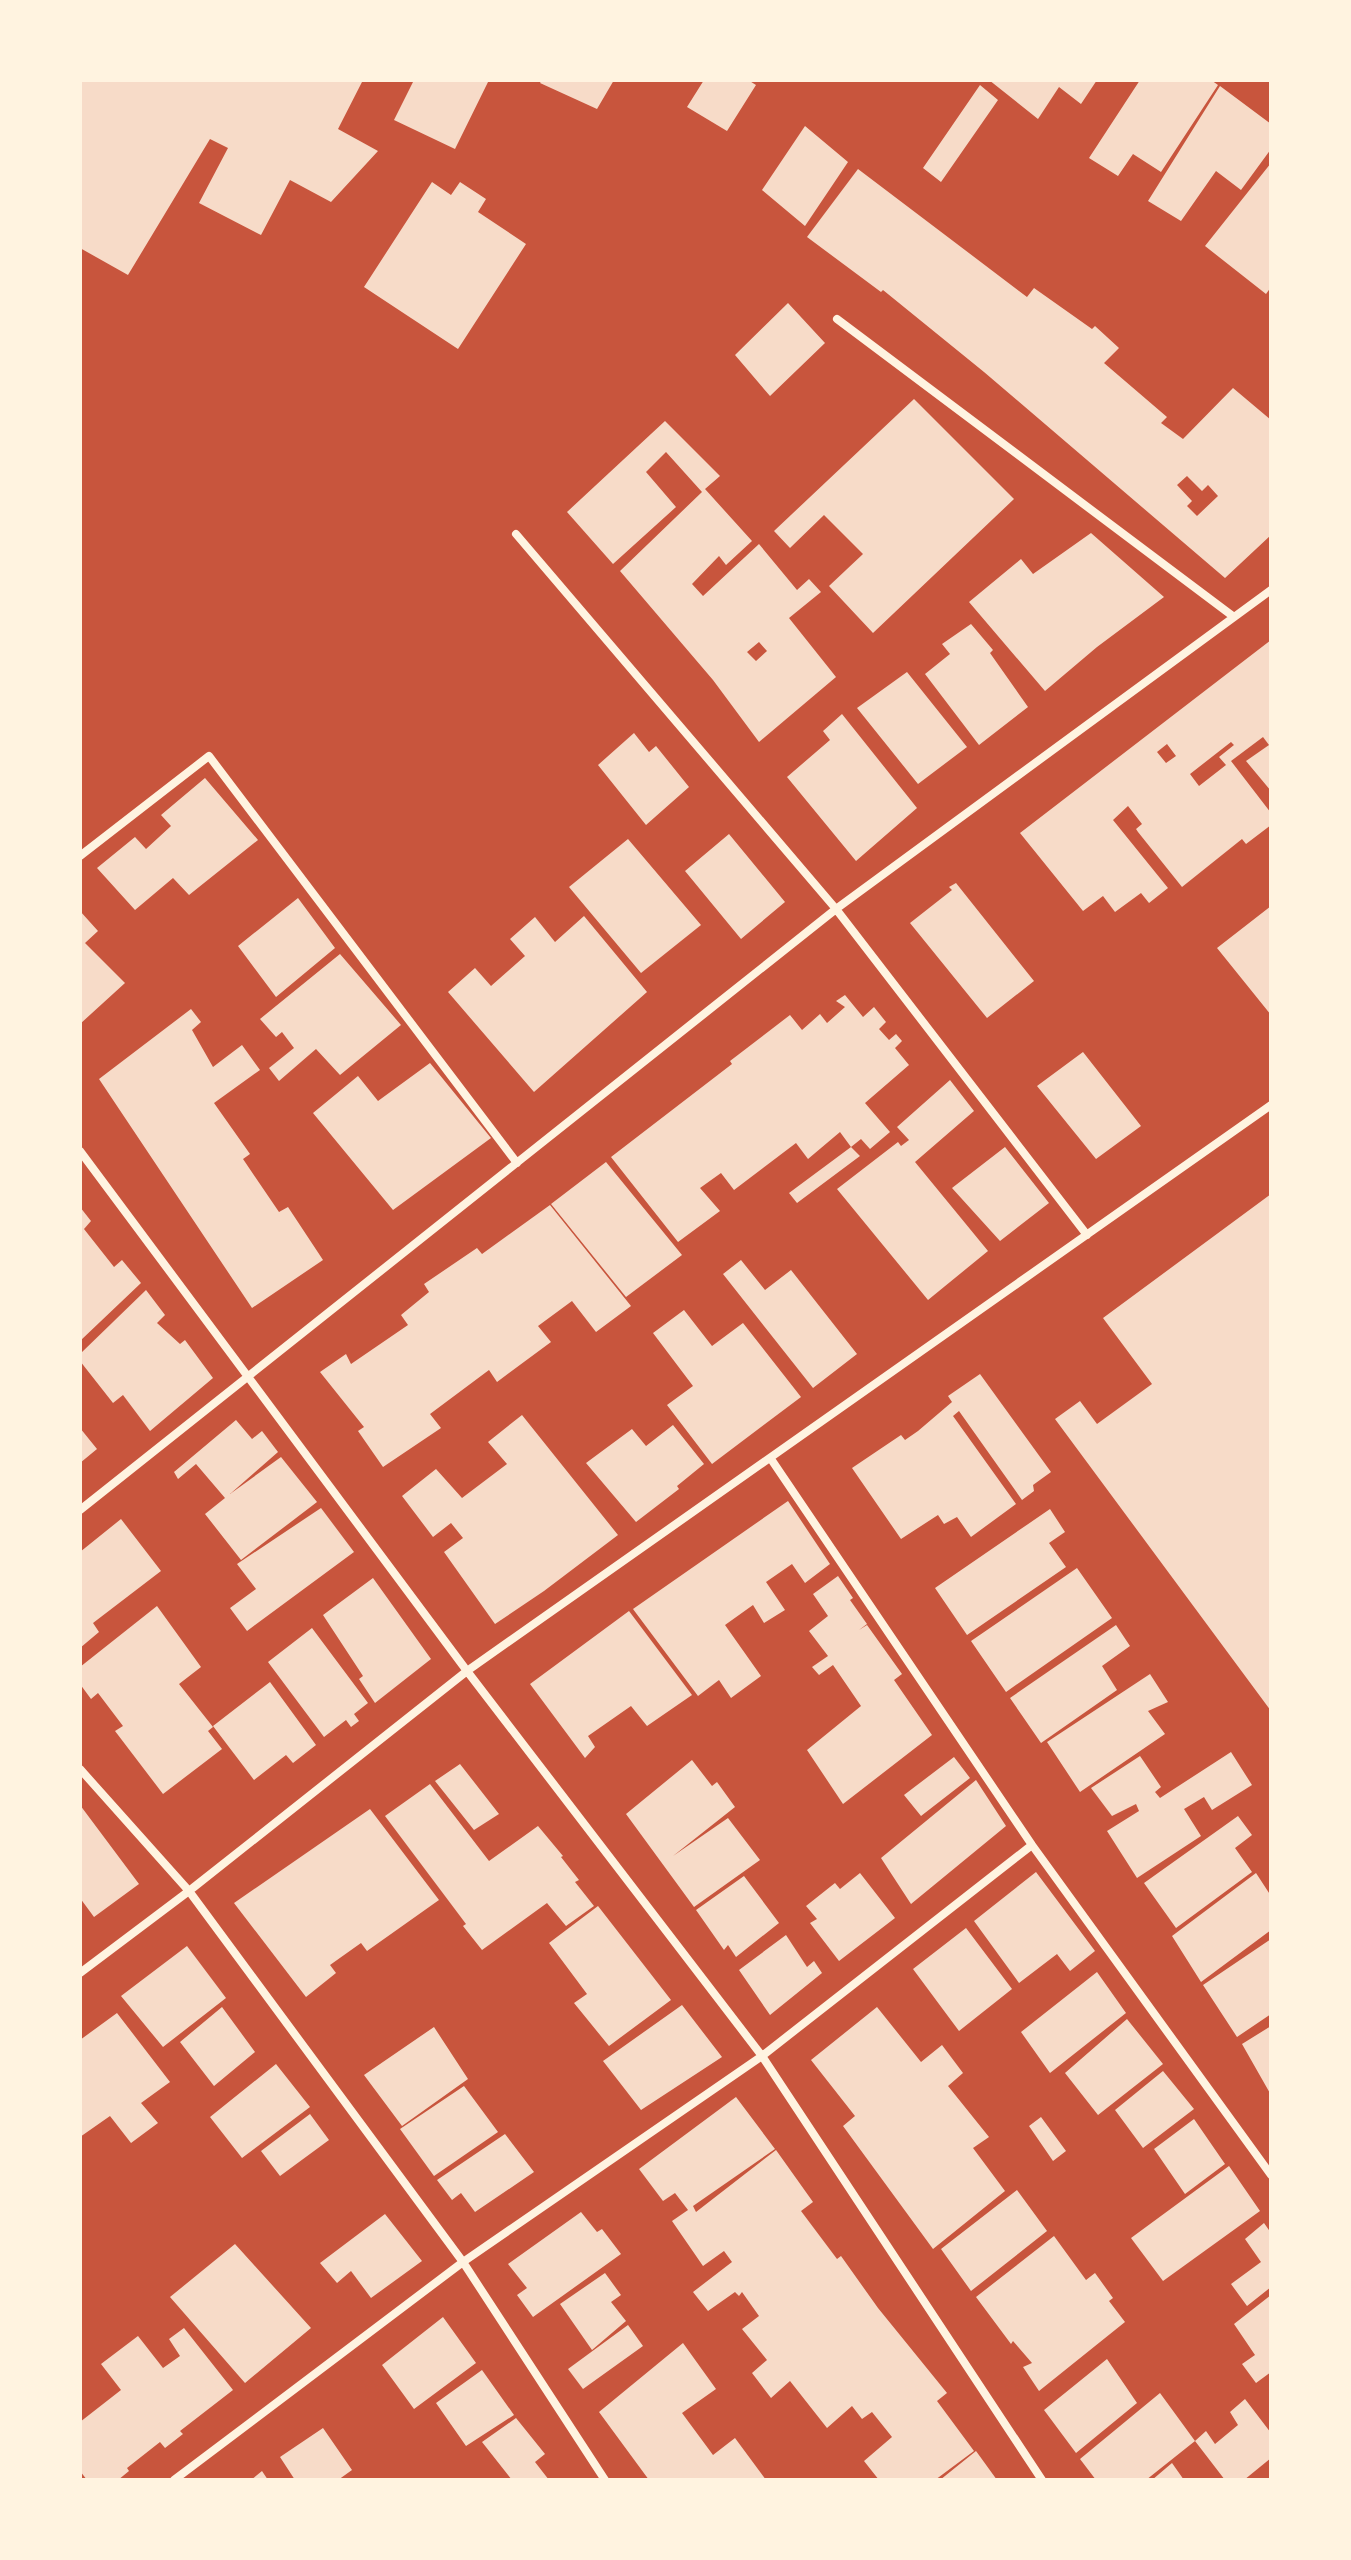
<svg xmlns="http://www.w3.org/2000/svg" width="1351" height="2560" viewBox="0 0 1351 2560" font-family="'Public Sans',sans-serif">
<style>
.building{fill:#f7dbc8;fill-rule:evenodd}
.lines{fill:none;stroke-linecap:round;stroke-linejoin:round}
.minor{stroke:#fff3e0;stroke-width:8}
</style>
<rect width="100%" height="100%" fill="#c8553d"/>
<path class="building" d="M80,80H363L338,129L378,151L331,202L290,180L261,235L199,203L228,148L210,139L128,275L80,248Z
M414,80H489L455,149L394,120Z
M542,80H614L597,109L540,83Z
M704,80H748L756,85L727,131L687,107Z
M989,80H1097L1081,104L1059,87L1038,119Z
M1140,80H1211L1218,85L1161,172L1133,154L1118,176L1089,158Z
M980,85L998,100L941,182L923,168Z
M1220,86L1271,124V149L1241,190L1216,171L1181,221L1148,201Z
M805,126L848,162L805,226L762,190Z
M1271,163V287L1266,294L1205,246Z
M858,169L1027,297L1034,288L1092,329L1095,326L1119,348L1104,363L1167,417L1161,423L1183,439L1233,388L1271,420V535L1225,578L984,372L883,290L881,292L807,237ZM1187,476L1202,491L1208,485L1218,496L1197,516L1187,506L1192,501L1177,485Z
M432,182L451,195L460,182L486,199L478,212L526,244L458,349L364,287Z
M788,303L825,343L770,396L735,355Z
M914,399L1014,499L873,633L829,586L863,554L824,515L790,548L774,531Z
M665,421L720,476L705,489L752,541L726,565L719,556L692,584L703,596L759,544L797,590L809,579L821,592L789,618L836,677L759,742L713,680L620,571L702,492L666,452L646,472L676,507L613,564L567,512ZM759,642L767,651L756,661L747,652Z
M1091,533L1164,597L1097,647L1045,691L969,602L1021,559L1033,574Z
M971,624L993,650L990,653L1028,707L979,745L925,674L950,654L942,644Z
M1271,640V791L1246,761L1269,745L1263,737L1231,761L1271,813V825L1246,844L1242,839L1182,887L1138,832L1136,829L1142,824L1128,806L1113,820L1168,888L1149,903L1141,893L1115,912L1103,896L1083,911L1020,833ZM1231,742L1234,745L1219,757L1226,765L1199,786L1190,774ZM1167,744L1176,756L1166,763L1157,752Z
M907,672L967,747L918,784L857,708Z
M842,714L917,808L856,861L787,777L830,740L823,731Z
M634,733L649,752L656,746L689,787L646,825L598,765Z
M205,778L258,840L189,895L173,878L135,910L97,868L135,837L146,849L171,826L161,815Z
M729,834L785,902L741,939L685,871Z
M628,839L701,925L641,973L569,887Z
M956,883L1034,981L987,1018L910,923L952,890L949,887Z
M298,898L335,948L276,997L238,946Z
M1271,906V1015L1217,948Z
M80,911L98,931L85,943L125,983L80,1024Z
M584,916L647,992L534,1092L448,992L475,968L491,986L525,956L510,939L535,917L555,942Z
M340,954L401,1025L340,1075L316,1049L279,1081L269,1068L294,1048L282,1032L276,1037L260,1019Z
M845,995L863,1017L874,1007L886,1022L879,1029L889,1040L896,1034L902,1041L895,1048L909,1065L865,1103L890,1132L870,1149L861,1139L851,1147L840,1132L808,1159L796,1143L734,1190L721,1173L700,1188L720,1211L678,1242L611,1157L732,1064L730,1061L790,1015L802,1030L820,1014L827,1023L845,1007L836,1001Z
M191,1009L201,1022L192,1030L213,1067L242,1045L260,1070L214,1103L250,1154L243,1159L279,1212L288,1207L323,1260L252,1308L99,1079Z
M1083,1052L1141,1126L1096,1159L1037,1086Z
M430,1063L491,1138L393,1210L313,1113L358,1076L378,1101Z
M950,1080L974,1111L915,1162L988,1251L928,1300L837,1189L898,1142L901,1146L909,1140L897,1127Z
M851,1147L860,1156L797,1203L789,1193Z
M1005,1147L1049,1203L1000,1241L952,1188Z
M606,1162L682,1255L626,1297L551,1204Z
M1271,1194V1711L1055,1419L1080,1401L1097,1424L1152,1384L1103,1318Z
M550,1205L631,1306L596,1332L572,1301L538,1326L551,1342L497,1382L489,1370L430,1414L441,1428L383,1467L358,1431L364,1427L320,1372L346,1354L351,1364L408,1325L401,1315L429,1292L424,1284L477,1248L482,1254Z
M80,1207L91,1221L84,1229L114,1267L122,1260L141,1283L80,1341Z
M741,1260L765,1290L791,1270L857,1354L813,1388L723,1274Z
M146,1290L165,1315L157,1323L180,1344L185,1340L213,1378L150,1431L123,1395L113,1403L80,1361V1354Z
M684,1310L712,1346L743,1323L801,1397L712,1464L667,1405L693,1386L653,1333Z
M980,1374L1051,1472L1033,1485L1034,1491L1022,1500L959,1411L953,1416L1016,1504L971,1537L957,1517L944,1524L938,1515L901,1539L852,1468L901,1435L905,1440L918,1431L952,1402L948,1396Z
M522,1415L618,1535L544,1591L495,1624L444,1552L463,1538L451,1523L433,1537L402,1496L436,1469L462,1498L507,1464L488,1442Z
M236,1420L252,1439L262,1431L278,1452L230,1494L281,1457L317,1502L241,1560L205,1514L225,1498L196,1464L178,1479L174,1472Z
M673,1425L704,1464L677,1486L679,1489L636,1522L586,1463L632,1429L646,1446Z
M80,1428L97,1449L80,1463Z
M788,1501L830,1564L805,1583L792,1564L766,1582L785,1610L764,1623L753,1605L725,1625L761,1676L731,1698L719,1680L698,1696L633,1609Z
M321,1508L354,1552L247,1631L230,1608L256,1589L237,1564Z
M1050,1509L1065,1532L1049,1543L1066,1567L967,1635L935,1588Z
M121,1519L161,1571L93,1623L99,1632L80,1648V1552Z
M1077,1568L1112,1618L1006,1692L971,1641Z
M838,1576L853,1598L850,1600L867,1624L859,1630L867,1625L902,1674L894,1680L932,1735L843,1804L807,1750L861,1706L833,1665L819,1675L812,1667L828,1656L809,1631L828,1616L813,1594Z
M373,1578L431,1659L375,1703L359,1679L363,1676L323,1615Z
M157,1606L201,1667L179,1684L213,1727L208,1731L222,1749L163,1794L115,1731L123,1726L98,1693L91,1699L80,1684V1667Z
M629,1611L692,1695L647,1726L631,1706L588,1736L595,1747L585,1758L530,1684Z
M1116,1625L1130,1646L1102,1666L1117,1690L1041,1743L1010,1698Z
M312,1628L368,1703L354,1714L359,1721L351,1727L346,1720L324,1737L268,1662Z
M1150,1674L1168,1702L1148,1711L1165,1734L1080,1792L1047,1742Z
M270,1682L316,1745L293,1763L286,1755L254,1780L213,1726Z
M1231,1752L1252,1785L1212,1810L1204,1797L1184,1809L1201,1836L1137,1878L1107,1831L1139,1811L1136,1804L1112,1816L1091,1788L1140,1756L1161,1787L1155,1792L1160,1798Z
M954,1757L970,1778L921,1816L904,1795Z
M692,1760L712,1786L717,1782L735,1807L673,1856L728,1818L760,1860L694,1907L626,1814Z
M460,1764L499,1814L474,1830L435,1781Z
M976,1780L1006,1826L911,1904L881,1858Z
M430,1784L489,1861L538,1826L563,1856L561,1857L579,1880L575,1882L594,1906L566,1926L547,1903L482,1950L463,1926L466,1924L385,1816Z
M80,1805L139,1884L94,1917L80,1898Z
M370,1809L439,1900L367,1951L361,1943L330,1965L336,1973L306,1997L234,1903Z
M1238,1816L1252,1835L1235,1848L1252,1872L1176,1928L1144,1883Z
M1036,1872L1095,1951L1070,1971L1057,1954L1019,1983L974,1921Z
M860,1873L895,1918L839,1961L810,1923L817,1919L806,1906L835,1883L840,1889Z
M1256,1873L1271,1896V1930L1201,1982L1172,1936Z
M744,1876L779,1923L736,1957L728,1945L724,1950L696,1910Z
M598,1906L671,2000L609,2046L574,2003L587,1994L549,1943Z
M966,1928L1012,1989L959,2031L913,1969Z
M786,1935L807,1967L814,1961L822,1973L770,2015L739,1970Z
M1271,1939V2014L1237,2037L1203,1985Z
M187,1946L226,1998L163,2047L121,1996Z
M1097,1972L1126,2013L1050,2073L1021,2032Z
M682,2005L722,2057L641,2110L603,2061Z
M222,2007L255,2052L214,2086L180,2042Z
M877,2007L921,2062L942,2045L963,2073L948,2086L989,2137L973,2148L1005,2191L933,2249L843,2126L855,2116L811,2060Z
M117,2013L170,2082L141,2103L158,2123L131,2143L110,2116L80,2137V2040Z
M1127,2019L1163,2064L1098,2115L1065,2073Z
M1271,2026V2095L1242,2044Z
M434,2027L468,2079L402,2126L364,2075Z
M276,2064L310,2107L242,2158L210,2117Z
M1163,2071L1194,2109L1143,2148L1115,2110Z
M464,2086L498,2132L434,2176L400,2129Z
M736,2097L775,2149L693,2206L696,2212L776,2150L813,2202L801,2211L837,2259L841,2256L878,2308L947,2393L937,2401L974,2451L935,2480H879L864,2461L892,2437L872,2412L862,2419L852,2406L827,2428L790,2381L771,2398L752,2373L767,2360L742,2329L759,2316L742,2292L739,2296L735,2292L708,2311L693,2292L732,2262L724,2251L703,2266L672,2221L688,2210L675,2193L663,2201L639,2169Z
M310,2114L329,2140L280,2176L261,2151Z
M1041,2117L1066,2151L1053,2161L1029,2126Z
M1194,2119L1225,2164L1185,2194L1154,2149Z
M505,2134L534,2172L475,2212L461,2193L452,2200L437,2180Z
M1229,2166L1260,2211L1163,2281L1131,2238Z
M1017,2190L1047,2231L971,2291L941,2249Z
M581,2212L597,2232L602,2229L621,2254L533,2317L517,2295L527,2288L508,2264Z
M385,2214L422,2261L371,2298L351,2271L337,2283L320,2263Z
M1264,2223L1271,2233V2287L1247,2306L1231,2284L1261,2262L1245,2239Z
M1054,2236L1086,2280L1095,2273L1113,2298L1109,2301L1125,2322L1039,2391L1023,2367L1032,2363L1013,2341L1011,2344L976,2297Z
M235,2244L311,2328L245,2383L170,2297Z
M605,2273L621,2295L611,2302L626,2321L592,2350L560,2304Z
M1271,2295V2372L1256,2383L1242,2364L1255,2355L1234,2324Z
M443,2317L476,2363L414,2409L382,2365Z
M628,2325L643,2346L583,2389L568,2369Z
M184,2328L233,2390L180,2431L183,2434L165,2448L160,2442L127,2468L129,2471L118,2480H87L80,2471V2422L121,2390L101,2364L138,2336L163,2368L180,2356L169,2339Z
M683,2343L716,2389L682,2413L713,2455L735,2438L766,2480H649L599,2412Z
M1107,2359L1137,2403L1076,2453L1044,2410Z
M482,2370L514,2415L466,2446L436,2403Z
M1160,2393L1195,2441L1146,2480H1096L1080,2459Z
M1245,2399L1271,2433V2458L1244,2480H1225L1195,2441L1206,2431L1215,2444L1238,2425L1230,2412Z
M516,2418L545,2454L535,2462L549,2480H512L482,2442Z
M323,2428L352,2470L338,2480H295L280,2457Z
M976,2451L997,2480H940Z
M1172,2463L1184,2480H1152Z
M262,2471L268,2480H251Z"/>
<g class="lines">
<path class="minor" d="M837,319L1234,617
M516,534L836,909L1087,1235
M80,856L209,756L517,1163
M80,1151L467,1671L762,2056L1042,2480
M771,1459L1032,1845L1271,2175
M80,1510L836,909L1271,590
M80,1769L189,1891L463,2262L605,2480
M80,1973L189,1891L467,1671L1271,1105
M174,2480L463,2262L762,2056L1032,1845"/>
</g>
<rect width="1351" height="2560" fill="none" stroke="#fff3e0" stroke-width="164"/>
</svg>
